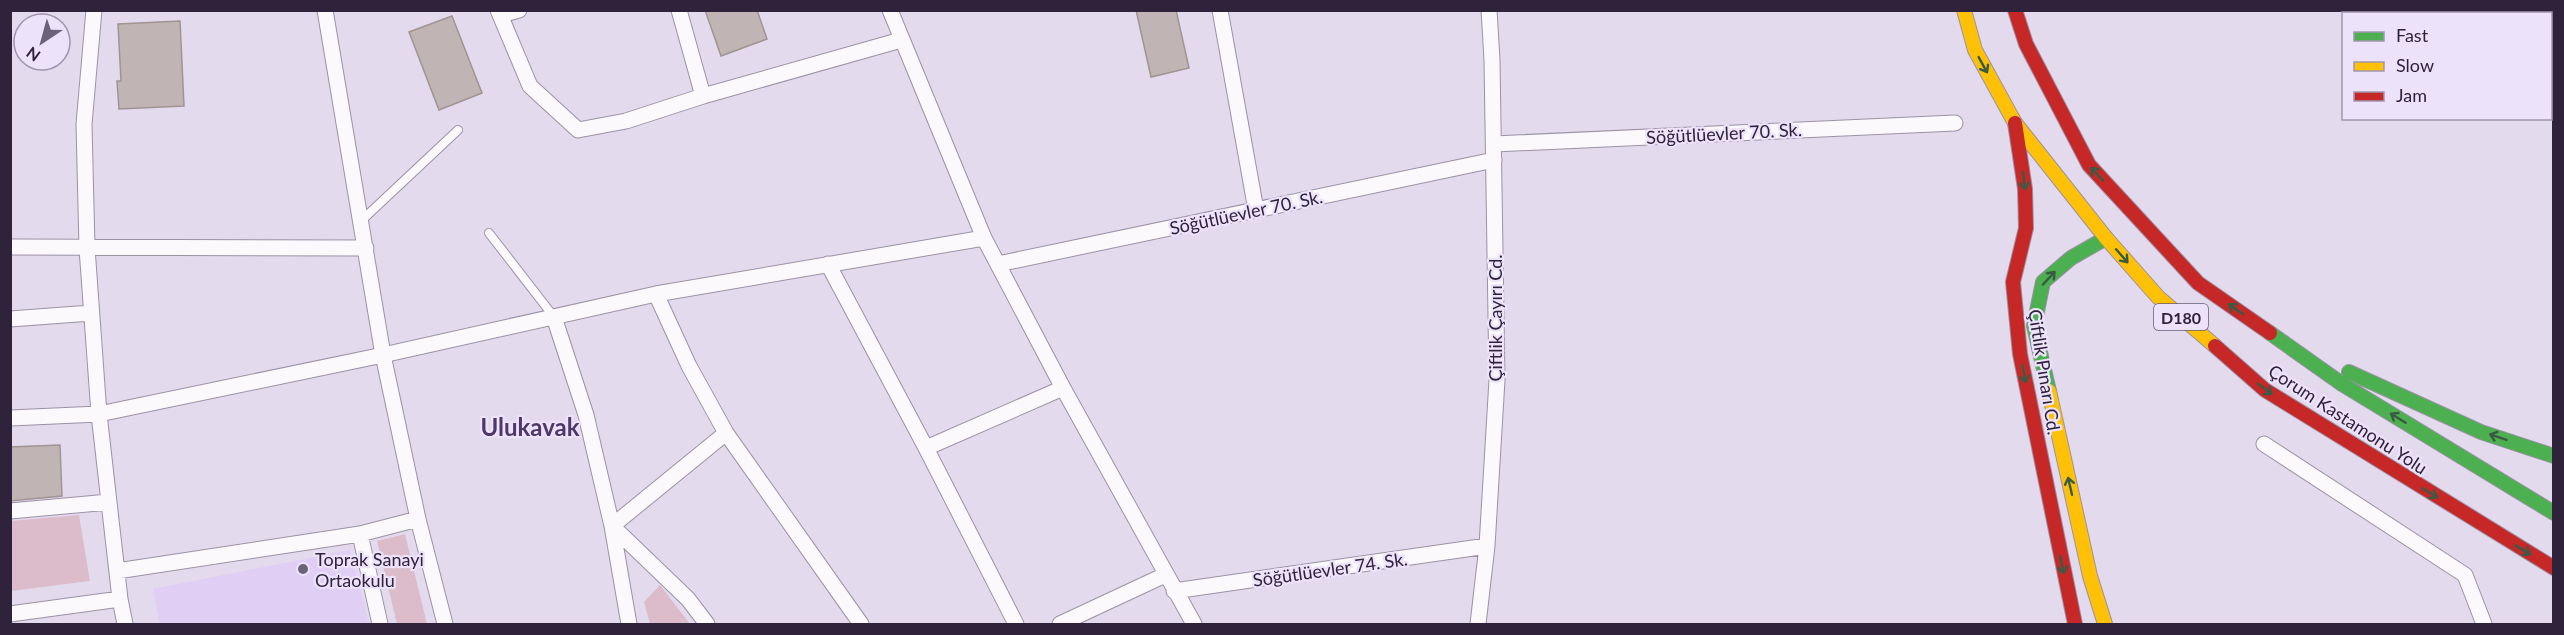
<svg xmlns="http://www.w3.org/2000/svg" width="2564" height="635" viewBox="0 0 2564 635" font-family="Lato,sans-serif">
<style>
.built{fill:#e0cef5}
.green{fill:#dcbcca}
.building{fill:#c1b4b4;stroke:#a09493;stroke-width:1.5}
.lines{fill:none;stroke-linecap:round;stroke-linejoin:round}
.lane-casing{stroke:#9b92a5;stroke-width:10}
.street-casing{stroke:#9b92a5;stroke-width:17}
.fast-casing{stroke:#9b92a5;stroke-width:16}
.slow-casing{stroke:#9b92a5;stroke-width:16}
.jam-casing{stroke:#9b92a5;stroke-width:16}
.lane{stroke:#fbf9fc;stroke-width:8}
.street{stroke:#fbf9fc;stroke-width:15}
.fast{stroke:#4caf50;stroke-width:14}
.slow{stroke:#ffc107;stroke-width:14}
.jam{stroke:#c62828;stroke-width:14}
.oneway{stroke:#3a5b43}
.poi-dot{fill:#6d6379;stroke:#ece2fa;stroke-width:2}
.labels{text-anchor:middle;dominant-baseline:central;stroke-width:4.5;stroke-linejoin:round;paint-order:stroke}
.shield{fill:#ece2fa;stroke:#675c74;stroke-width:1.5}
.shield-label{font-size:16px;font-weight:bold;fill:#2e233a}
.street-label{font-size:18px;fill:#2e233a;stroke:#ece2fa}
.poi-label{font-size:18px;fill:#2e233a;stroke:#ece2fa;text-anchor:start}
.district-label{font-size:24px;font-weight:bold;fill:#503769;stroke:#ece2fa}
</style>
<rect width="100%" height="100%" fill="#e3daee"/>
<path class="built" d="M350,550L369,624H160L153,589Z"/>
<path class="green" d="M79,515L90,581L11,591V521Z
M405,534L427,624H397L377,541Z
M660,585L690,624H650L644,602Z"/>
<path class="building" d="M705,10H757L767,39L721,56Z
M1136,10H1176L1189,68L1151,77Z
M452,16L482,93L439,110L409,32Z
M180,21L184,106L119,109L117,81H121L118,24Z
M60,445L62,496L10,501V447Z"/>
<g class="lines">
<g class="lane-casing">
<path id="lane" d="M361,221L458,130
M489,233L554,317"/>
</g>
<g class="street-casing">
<path id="street" d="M94,10L84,124L87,248L99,414L120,599L125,624
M325,10L383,355L418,519L445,624
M498,10L530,86L578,130L626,121L703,96L901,40
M679,10L703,96
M890,10L984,238L1063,388L1194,624
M1220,10L1256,210
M501,15L519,10
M1494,144L1955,123
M10,247L366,248
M828,264L926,448L1016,624
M998,264L1494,160
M656,294L689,366L726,433L861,624
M554,317L586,415L612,526L629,624
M10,319L91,313
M10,418L99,414L383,355L656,294L984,238
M2264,444L2465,575L2484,624
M926,448L1063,388
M10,511L109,502
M612,526L726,433
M612,526L688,599L707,624
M360,534L380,624
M117,571L360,534L418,519
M1174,591L1487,546
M10,614L120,599
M1060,624L1165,575
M1478,624L1487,546L1497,380L1492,60L1489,10"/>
</g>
<g class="fast-casing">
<path id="fast" d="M2270,333L2342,384L2554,513
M2349,372L2481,432L2554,456
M2049,391L2034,326L2043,282L2071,258L2106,238"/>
</g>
<g class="slow-casing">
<path id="slow" d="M1964,10L1975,50L2015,123L2106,238L2158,297L2215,346
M2049,391L2090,576L2105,624"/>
</g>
<g class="jam-casing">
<path id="jam" d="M2015,10L2026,44L2089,165L2198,283L2270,333
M2015,123L2025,189L2026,228L2013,282L2020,354L2075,624
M2215,346L2265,390L2554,568"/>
</g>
<use href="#lane" class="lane"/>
<use href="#street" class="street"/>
<use href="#fast" class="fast"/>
<use href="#slow" class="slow"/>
<use href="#jam" class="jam"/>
</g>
<defs><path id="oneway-shaft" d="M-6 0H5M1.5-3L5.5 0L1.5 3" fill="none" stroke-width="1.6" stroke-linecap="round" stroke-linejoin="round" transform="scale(1.5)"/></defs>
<g class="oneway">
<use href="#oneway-shaft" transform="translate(1983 65) rotate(61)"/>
<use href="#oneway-shaft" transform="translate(2097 174) rotate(-133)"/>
<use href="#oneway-shaft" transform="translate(2024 181) rotate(82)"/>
<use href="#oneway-shaft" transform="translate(2122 256) rotate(49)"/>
<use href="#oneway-shaft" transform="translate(2049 278) rotate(-47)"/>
<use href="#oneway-shaft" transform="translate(2236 309) rotate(-145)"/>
<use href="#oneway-shaft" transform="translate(2024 374) rotate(79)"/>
<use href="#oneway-shaft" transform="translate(2265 389) rotate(37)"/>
<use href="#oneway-shaft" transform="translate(2398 418) rotate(-148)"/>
<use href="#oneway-shaft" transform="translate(2498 437) rotate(-161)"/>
<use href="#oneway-shaft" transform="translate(2070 486) rotate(-103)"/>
<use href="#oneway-shaft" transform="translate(2430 493) rotate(32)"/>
<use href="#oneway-shaft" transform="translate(2523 550) rotate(31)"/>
<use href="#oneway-shaft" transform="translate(2062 565) rotate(78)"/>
</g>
<circle class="poi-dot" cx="303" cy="569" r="6"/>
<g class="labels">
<rect class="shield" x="2154" y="304" width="54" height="26" rx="4.5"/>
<g class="shield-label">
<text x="2181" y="317">D180</text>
</g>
<g class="street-label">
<text transform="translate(1724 133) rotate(-3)">Söğütlüevler 70. Sk.</text>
<text transform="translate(1246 212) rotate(-12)">Söğütlüevler 70. Sk.</text>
<text transform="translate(1495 318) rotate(-90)">Çiftlik Çayırı Cd.</text>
<text transform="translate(2045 372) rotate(81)">Çiftlik Pınarı Cd.</text>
<text transform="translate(2348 419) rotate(33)">Çorum Kastamonu Yolu</text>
<text transform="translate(1330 569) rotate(-8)">Söğütlüevler 74. Sk.</text>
</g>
<g class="poi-label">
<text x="315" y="559">Toprak Sanayi<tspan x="315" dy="21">Ortaokulu</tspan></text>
</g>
<g class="district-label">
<text x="530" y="426">Ulukavak</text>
</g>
</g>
<rect width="2564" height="635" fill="none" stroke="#2e233a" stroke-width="24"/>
<rect x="2342" y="12" width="210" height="108" fill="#ece2fa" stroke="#a096ad" stroke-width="1.5"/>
<rect x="2354" y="32" width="30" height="9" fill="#4caf50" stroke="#a096ad" stroke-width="1.5"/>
<text x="2396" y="42" font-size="18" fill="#2e233a">Fast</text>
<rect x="2354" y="62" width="30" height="9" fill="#ffc107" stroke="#a096ad" stroke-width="1.5"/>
<text x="2396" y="72" font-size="18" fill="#2e233a">Slow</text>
<rect x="2354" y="92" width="30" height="9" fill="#c62828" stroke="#a096ad" stroke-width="1.5"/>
<text x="2396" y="102" font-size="18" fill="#2e233a">Jam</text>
<g transform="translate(42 42) rotate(216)"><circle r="28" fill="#ece2fa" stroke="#a096ad" stroke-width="1.5"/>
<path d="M0-4.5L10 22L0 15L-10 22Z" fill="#6d6379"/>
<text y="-9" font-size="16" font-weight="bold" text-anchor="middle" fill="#2e233a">N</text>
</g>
</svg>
